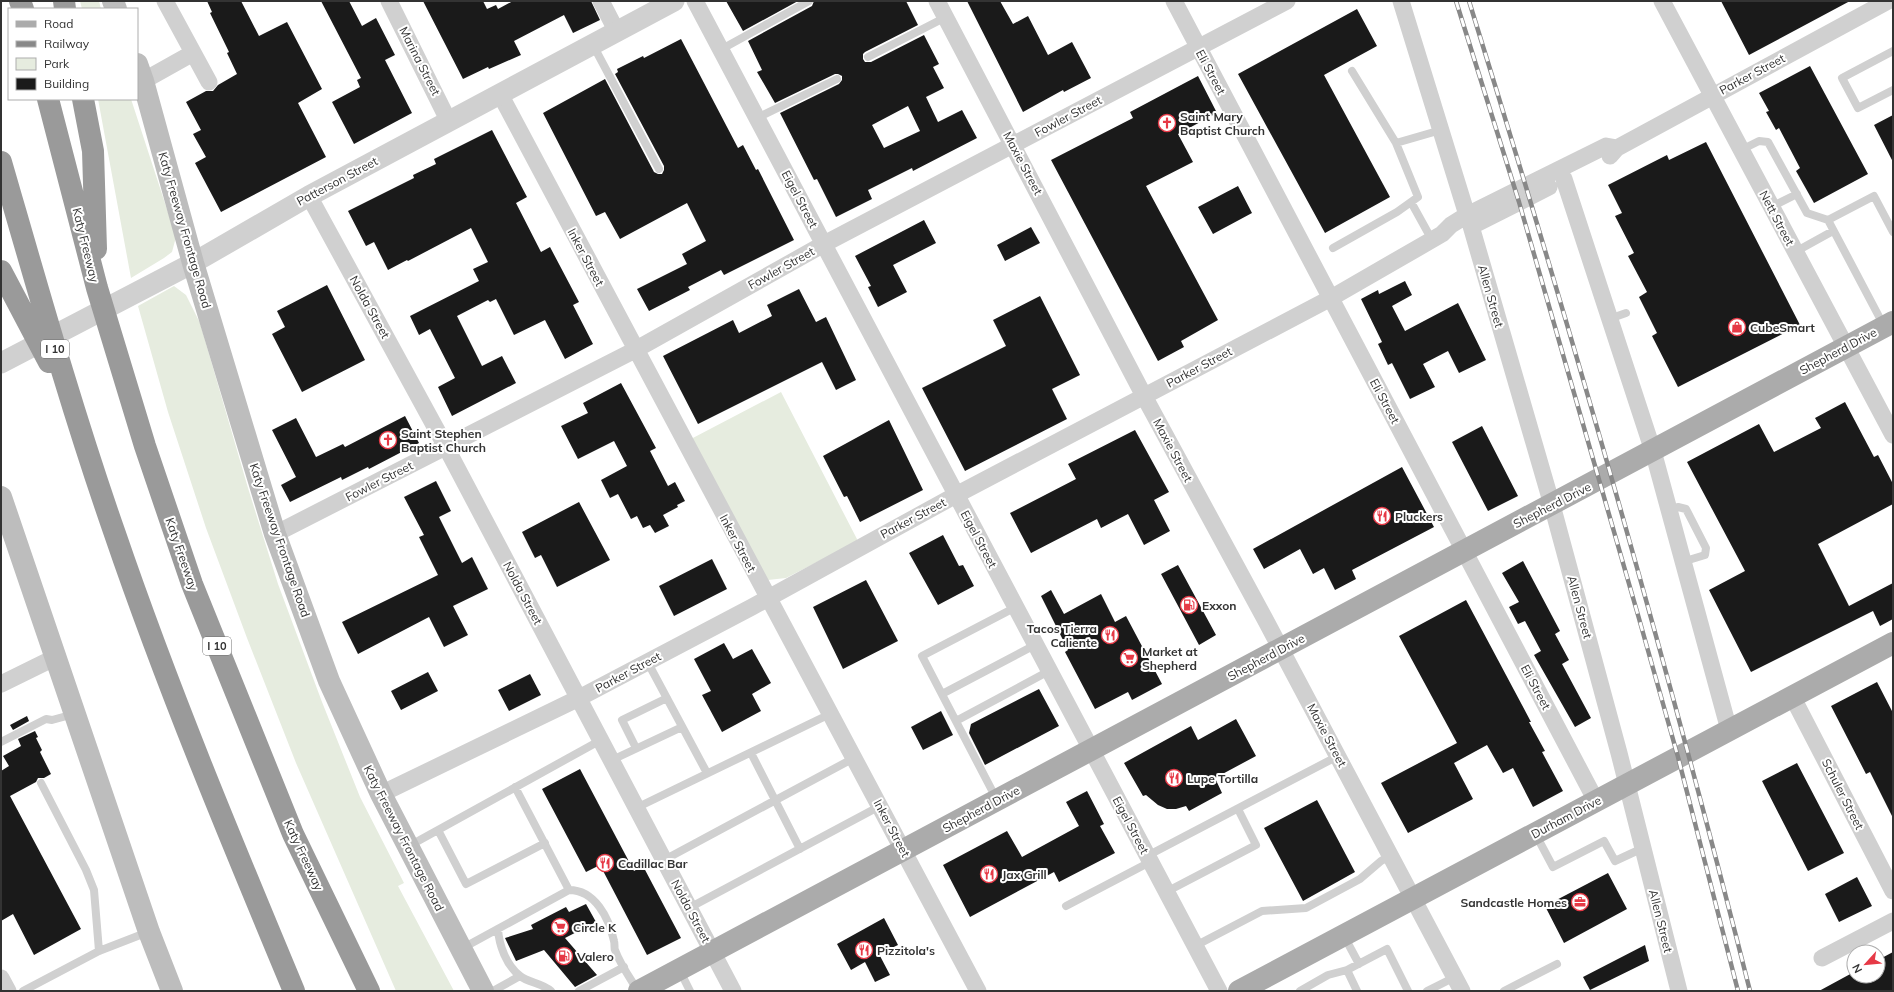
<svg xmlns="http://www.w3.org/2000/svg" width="1894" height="992" viewBox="0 0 1894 992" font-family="Mulish,sans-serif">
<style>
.green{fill:#e6ecdf}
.building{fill:#1a1a1a;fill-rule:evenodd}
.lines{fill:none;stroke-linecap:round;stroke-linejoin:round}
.service{stroke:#d0d0d0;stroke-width:8}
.minor{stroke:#d0d0d0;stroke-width:17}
.tertiary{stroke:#d0d0d0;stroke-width:21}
.secondary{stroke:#bdbdbd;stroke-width:22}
.primary{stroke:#ababab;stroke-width:22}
.motorway{stroke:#9a9a9a;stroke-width:22}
.rail-casing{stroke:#888;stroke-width:4.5}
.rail{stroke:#fff;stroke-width:3;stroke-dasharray:9;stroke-linecap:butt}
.labels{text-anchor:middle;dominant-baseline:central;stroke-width:4;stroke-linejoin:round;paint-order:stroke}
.shield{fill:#fff;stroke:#707070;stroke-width:1}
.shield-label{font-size:11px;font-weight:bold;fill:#333}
.street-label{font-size:12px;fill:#333;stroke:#fff}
.poi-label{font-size:12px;font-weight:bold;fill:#333;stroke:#fff;text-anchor:start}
</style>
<rect width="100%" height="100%" fill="#fff"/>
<path class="green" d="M80,1H99L101,9H82Z
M98,99H131L176,237L172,252L164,258L131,278Z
M174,286L186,295L200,323L248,488L278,584L322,702L360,797L404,883L398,886L454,991H396L296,763L247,638L206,528L168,412L138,306Z
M781,392L858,541L786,578L768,580L689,440Z"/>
<path class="building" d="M207,1H241L259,36L287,22L322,89L298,103L326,157L221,212L195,163L206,157L193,134L201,130L186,102L206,91H213L218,85L237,74L227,53L229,52L210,13L212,12Z
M321,1H349L362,26L376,18L395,55L385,60L412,113L354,144L332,102L360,87L357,80L361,78Z
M423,1H483L487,9L496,5L498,9L513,1H591L600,20L573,33L564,15L514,41L521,55L489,69L488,67L463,79Z
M726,1H798L743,31Z
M814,1H906L918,25L865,52L863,54V59L865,62H871L924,35L939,64L933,67L944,88L926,97L938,122L962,110L977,138L913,171L912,168L868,190L872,199L836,217L817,179L814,180L780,113L839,84L842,80V76L838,74H835L775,103L757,72L762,70L748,41L812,6ZM908,106L920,131L884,148L872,125Z
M967,1H1000L1013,24L1028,16L1048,55L1072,42L1091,78L1064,92L1063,90L1023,112Z
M1721,1H1850L1749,55Z
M1357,9L1377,46L1324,75L1390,197L1325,233L1238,74Z
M681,39L738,148L743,145L756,170L758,169L794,240L724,275L721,270L688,287L690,290L649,311L637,289L687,264L682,254L706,241L687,203L620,239L605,212L596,216L543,113L605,79L654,172L658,174H662L664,170V166L615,74L618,72L617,69L643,56L644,58Z
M1810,66L1868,174L1814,203L1796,171L1800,168L1779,128L1776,130L1766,112L1769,111L1759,93Z
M1198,76L1217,113L1178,134L1193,162L1146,186L1218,320L1181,341L1184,347L1158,361L1051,160L1133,118L1130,112Z
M1893,115V162L1874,125Z
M492,130L527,197L516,203L541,252L550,247L579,302L573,305L593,344L565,359L545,320L514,335L496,299L490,302L488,300L457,316L482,366L502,356L516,383L452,416L438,387L455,378L430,329L419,335L410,316L479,281L473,269L488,262L471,228L408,261L407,260L388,270L374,242L366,246L348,211L414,178L413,175L436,164L434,159Z
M1706,142L1800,325L1678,387L1652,336L1657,333L1639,297L1647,292L1628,256L1634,253L1615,216L1622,213L1608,185L1667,155L1669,160Z
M1238,186L1252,213L1213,234L1198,207Z
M924,220L936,243L893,265L907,292L878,307L868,287L871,286L855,256Z
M1031,227L1040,243L1005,261L997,245Z
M1405,281L1412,295L1392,306L1405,331L1458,303L1486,360L1459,373L1448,351L1423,364L1435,387L1410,399L1392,363L1388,365L1378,344L1382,342L1361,299L1378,290L1379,294Z
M327,285L365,360L302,392L272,334L285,327L277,311Z
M799,289L816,322L826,317L856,380L836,390L822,362L698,424L663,356L733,320L739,333L772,316L767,305Z
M1040,296L1080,375L1052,389L1067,419L965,471L922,388L1006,346L993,320Z
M621,383L656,448L650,451L668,486L675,482L685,501L677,505L678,507L663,515L669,526L655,533L650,525L643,528L637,516L631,519L618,494L610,498L601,480L627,466L614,441L578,459L561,426L588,413L583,403Z
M1845,402L1874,457L1878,455L1893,484V504L1818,544L1849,606L1893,583V619L1880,626L1873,611L1751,672L1709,590L1745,571L1687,462L1759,424L1774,452L1821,428L1815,418Z
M405,416L419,443L369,469L368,467L342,480L341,477L290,502L281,485L296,477L272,430L296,418L316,457L343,444L345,447Z
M889,420L923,490L860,522L847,496L844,497L823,456Z
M1482,426L1518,496L1488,511L1452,442Z
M1135,430L1169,492L1154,500L1170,531L1144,545L1128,514L1101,528L1097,519L1031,553L1010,513L1076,479L1068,464Z
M1402,467L1434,527L1352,570L1356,579L1335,590L1324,568L1313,574L1300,549L1264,569L1253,549Z
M436,481L451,511L439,517L462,563L472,557L488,589L453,606L468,635L444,647L429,617L358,654L342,622L438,575L419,537L424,535L404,497Z
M579,502L610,560L557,587L541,555L535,558L522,532Z
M943,535L959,566L963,565L974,586L938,605L909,553Z
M712,559L727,589L674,616L659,586Z
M1523,561L1560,631L1555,634L1569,660L1562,664L1591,718L1575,727L1534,655L1541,651L1525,621L1518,624L1509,607L1519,602L1502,573Z
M1178,565L1216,635L1199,645L1161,574Z
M866,580L898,641L843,669L813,607Z
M1051,590L1064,614L1101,594L1115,622L1126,616L1162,684L1132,700L1128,692L1095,709L1065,652L1068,650L1041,596Z
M1466,600L1531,722H1529L1545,751L1542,752L1563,791L1533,807L1513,768L1503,773L1487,745L1454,763L1473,799L1408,833L1381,783L1457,743L1399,636Z
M724,643L733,659L752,649L771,683L752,694L761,711L722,732L702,695L711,691L694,659Z
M428,672L438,691L401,710L391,691Z
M530,674L541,695L509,711L498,690Z
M1877,682L1893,713V818L1870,772L1866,774L1831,706Z
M1039,689L1059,726L985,765L969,733L971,724Z
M941,711L953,735L923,750L911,727Z
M27,716L29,721L13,730L10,725Z
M1236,719L1256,756L1215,778L1222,793L1189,811L1186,806L1176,809H1167L1158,805L1146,795L1143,796L1124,763L1191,726L1198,740Z
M35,731L38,737L36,738L42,750L40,752L51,774L44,778H38L36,782L10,796L81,929L34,955L13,914L1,921V771L9,766L3,756L21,746L18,739Z
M1797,763L1844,853L1808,871L1762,781Z
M580,769L634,871L643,866L681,938L647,955L600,865L586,872L542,789Z
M1087,791L1104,824L1100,826L1115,853L1059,882L1054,872L970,917L943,865L1007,831L1022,857L1079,826L1066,802Z
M1317,800L1355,872L1303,901L1264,828Z
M1608,873L1627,909L1564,943L1545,906Z
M1857,877L1872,906L1839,922L1825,894Z
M586,904L596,922L565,938L597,975L575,987L544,950L516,961L505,938L533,929L531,925L566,907L569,912Z
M884,918L898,945L879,954L890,975L875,982L865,962L851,970L837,944Z
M1645,945L1649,961L1590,990L1583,977Z
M1893,952V991H1819L1854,972V976H1878V960Z"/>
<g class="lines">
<path class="service" d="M593,45L659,169
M720,50L809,1
M1893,51L1842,78L1858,108L1893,90
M868,57L946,17
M1352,71L1396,143
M757,118L837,79
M1741,150L1759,141L1768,142L1807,213L1828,220
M1411,202L1432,240
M1771,207L1797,194
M1333,248L1397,212L1418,197L1396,143L1441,130
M1795,252L1833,231
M1609,319L1626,313
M1884,326L1828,220L1874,196L1893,232
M1669,511L1678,507L1686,509L1706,548L1705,555L1682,562
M647,661L707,773
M942,694L1035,645
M956,721L1049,671
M1,742L46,719L52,720L74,714
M636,748L622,720L667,698
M751,753L800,849
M612,760L682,727
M41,783L86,870L94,890L99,951
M515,787L569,890
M997,800L922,656L1016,607
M636,808L830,714
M438,830L466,884L545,843
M1536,835L1553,867L1604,841L1615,861L1643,848
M409,846L601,740
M1147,856L1338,756
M664,860L854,758
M1166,892L1256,845L1238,809
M1066,906L1150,862
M689,908L880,806
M498,929C499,945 506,965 520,976C529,983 542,983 551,991
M1344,936L1359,964
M1195,946L1262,911L1306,908L1360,879L1381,861L1390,856
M461,949L569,890C595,890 609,918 614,941C615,944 614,948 615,950C620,964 630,978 638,991
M1347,970L1357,991
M680,971L690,991
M23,991L99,951L148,932
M493,991L520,976
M579,991L624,967
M1300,991L1328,975L1347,970L1387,949L1408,991
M1427,991L1455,977
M1504,991L1557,964"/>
<path class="minor" d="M165,1L209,82
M389,1L449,122
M601,1L617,32
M695,1L1219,991
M937,1L1144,396L1266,621L1462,991
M1174,1L1596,801
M1401,1L1467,215
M1662,1L1893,435
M143,81L193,53
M500,94L978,991
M1610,156L1617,148L1888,1
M1564,179L1653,451L1729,730
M309,196L446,447L733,991
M1476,224L1549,187
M1471,226L1552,505L1619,753L1679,991
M275,534L635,350L824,244L1287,1
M1,684L56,657
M1792,696L1893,891
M381,794L579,698L752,607L956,495L1331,298L1442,234L1451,225L1467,215L1606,146L1617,148
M1822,958L1893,921
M1,978L8,991"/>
<path class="tertiary" d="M1,363L193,263L309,196L674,1"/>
<path class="secondary" d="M113,1L116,9
M137,64L143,81L193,263L275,534L329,681L381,794L483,991
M1,497L149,932L172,991"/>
<path class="primary" d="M639,991L1893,322
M1239,991L1893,643"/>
<path class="motorway" d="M20,1L23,9
M64,1L65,9
M48,99L97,288L145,446L192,584L293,834L369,991
M83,99L93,151L96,249
M1,162C37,286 72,411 115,534C168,689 231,840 294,991
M1,271L49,362"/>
<g class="rail-casing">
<path id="rail" d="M1456,1L1519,202L1638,615L1678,757L1738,991
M1469,1C1571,329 1666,658 1750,991"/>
</g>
<use href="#rail" class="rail"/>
</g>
<defs>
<g id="church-ring" transform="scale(0.9)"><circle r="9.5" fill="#fff" stroke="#e63946" stroke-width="1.5"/><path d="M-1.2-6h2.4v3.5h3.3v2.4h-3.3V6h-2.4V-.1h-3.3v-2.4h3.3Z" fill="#e63946"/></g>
<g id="shop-ring" transform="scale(0.9)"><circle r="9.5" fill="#fff" stroke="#e63946" stroke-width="1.5"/><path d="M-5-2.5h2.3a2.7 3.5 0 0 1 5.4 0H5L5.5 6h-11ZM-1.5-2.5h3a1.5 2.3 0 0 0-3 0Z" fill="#e63946"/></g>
<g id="restaurant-ring" transform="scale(0.9)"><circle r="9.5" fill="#fff" stroke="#e63946" stroke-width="1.5"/><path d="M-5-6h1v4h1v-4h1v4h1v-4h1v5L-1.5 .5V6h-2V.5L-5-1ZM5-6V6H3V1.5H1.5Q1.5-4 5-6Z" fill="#e63946"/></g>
<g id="fuel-ring" transform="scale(0.9)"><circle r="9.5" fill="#fff" stroke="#e63946" stroke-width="1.5"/><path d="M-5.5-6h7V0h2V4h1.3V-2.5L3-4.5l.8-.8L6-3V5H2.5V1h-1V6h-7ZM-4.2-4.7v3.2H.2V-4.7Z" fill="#e63946"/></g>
<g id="supermarket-ring" transform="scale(0.9)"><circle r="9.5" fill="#fff" stroke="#e63946" stroke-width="1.5"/><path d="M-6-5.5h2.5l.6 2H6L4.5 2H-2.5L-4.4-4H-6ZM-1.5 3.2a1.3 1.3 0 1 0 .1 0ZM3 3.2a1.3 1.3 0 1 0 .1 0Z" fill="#e63946"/></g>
<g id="office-ring" transform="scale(0.9)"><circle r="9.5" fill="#fff" stroke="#e63946" stroke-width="1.5"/><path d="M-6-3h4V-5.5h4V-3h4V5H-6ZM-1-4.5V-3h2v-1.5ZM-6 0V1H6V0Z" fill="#e63946"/></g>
</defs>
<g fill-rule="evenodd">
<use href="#church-ring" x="1167" y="123"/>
<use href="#shop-ring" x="1737" y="327"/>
<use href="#church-ring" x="388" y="440"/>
<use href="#restaurant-ring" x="1382" y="516"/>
<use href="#fuel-ring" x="1189" y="605"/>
<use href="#restaurant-ring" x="1110" y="635"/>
<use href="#supermarket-ring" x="1129" y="658"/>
<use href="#restaurant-ring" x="1174" y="778"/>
<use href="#restaurant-ring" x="605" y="863"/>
<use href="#restaurant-ring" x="989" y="874"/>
<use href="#office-ring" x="1580" y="902"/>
<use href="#supermarket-ring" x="560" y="927"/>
<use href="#restaurant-ring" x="864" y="950"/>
<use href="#fuel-ring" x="564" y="956"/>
</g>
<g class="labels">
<g class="shield">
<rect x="41" y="340" width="28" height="18" rx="3"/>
<rect x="203" y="637" width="28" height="18" rx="3"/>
</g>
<g class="shield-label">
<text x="55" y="349">I 10</text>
<text x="217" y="646">I 10</text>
</g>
<g class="street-label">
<text transform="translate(420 61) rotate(63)">Marina Street</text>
<text transform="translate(1211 72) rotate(62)">Eli Street</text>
<text transform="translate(1752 74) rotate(-28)">Parker Street</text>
<text transform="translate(1068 116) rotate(-28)">Fowler Street</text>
<text transform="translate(1023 163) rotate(62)">Maxie Street</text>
<text transform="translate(337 181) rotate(-28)">Patterson Street</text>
<text transform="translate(800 199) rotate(62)">Eigel Street</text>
<text transform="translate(1777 218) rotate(62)">Nett Street</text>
<text transform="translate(185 230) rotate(74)">Katy Freeway Frontage Road</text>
<text transform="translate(86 245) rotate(76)">Katy Freeway</text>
<text transform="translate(586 257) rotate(62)">Inker Street</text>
<text transform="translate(781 268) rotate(-29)">Fowler Street</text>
<text transform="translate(1491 296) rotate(74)">Allen Street</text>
<text transform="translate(370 307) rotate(61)">Nolda Street</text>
<text transform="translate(1838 351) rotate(-28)">Shepherd Drive</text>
<text transform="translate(1199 367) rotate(-28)">Parker Street</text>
<text transform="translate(1385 401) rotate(62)">Eli Street</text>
<text transform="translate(1173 450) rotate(62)">Maxie Street</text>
<text transform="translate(379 481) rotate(-27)">Fowler Street</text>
<text transform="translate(1552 505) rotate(-27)">Shepherd Drive</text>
<text transform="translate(913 518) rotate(-28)">Parker Street</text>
<text transform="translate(979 539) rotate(62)">Eigel Street</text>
<text transform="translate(280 540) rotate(71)">Katy Freeway Frontage Road</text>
<text transform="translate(738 543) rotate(62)">Inker Street</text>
<text transform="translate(182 554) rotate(71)">Katy Freeway</text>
<text transform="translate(523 593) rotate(62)">Nolda Street</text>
<text transform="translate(1580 607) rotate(75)">Allen Street</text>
<text transform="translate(1266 657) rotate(-28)">Shepherd Drive</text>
<text transform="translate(628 672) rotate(-28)">Parker Street</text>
<text transform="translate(1536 687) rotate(62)">Eli Street</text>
<text transform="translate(1327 735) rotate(62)">Maxie Street</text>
<text transform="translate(1843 794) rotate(63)">Schuler Street</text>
<text transform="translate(981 809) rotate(-28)">Shepherd Drive</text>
<text transform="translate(1566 817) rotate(-28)">Durham Drive</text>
<text transform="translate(1131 825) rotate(62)">Eigel Street</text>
<text transform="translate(892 828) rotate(62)">Inker Street</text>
<text transform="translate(404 838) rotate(63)">Katy Freeway Frontage Road</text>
<text transform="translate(304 855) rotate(65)">Katy Freeway</text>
<text transform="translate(691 911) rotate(62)">Nolda Street</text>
<text transform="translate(1661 921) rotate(76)">Allen Street</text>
</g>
<g class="poi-label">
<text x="1180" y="116">Saint Mary<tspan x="1180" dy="14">Baptist Church</tspan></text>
<text x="1750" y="327">CubeSmart</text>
<text x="401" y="433">Saint Stephen<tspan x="401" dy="14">Baptist Church</tspan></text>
<text x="1395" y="516">Pluckers</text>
<text x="1202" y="605">Exxon</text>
<text x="1097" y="628" text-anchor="end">Tacos Tierra<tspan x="1097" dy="14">Caliente</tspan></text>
<text x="1142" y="651">Market at<tspan x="1142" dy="14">Shepherd</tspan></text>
<text x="1187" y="778">Lupe Tortilla</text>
<text x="618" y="863">Cadillac Bar</text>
<text x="1002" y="874">Jax Grill</text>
<text x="1567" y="902" text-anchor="end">Sandcastle Homes</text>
<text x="573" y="927">Circle K</text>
<text x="877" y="950">Pizzitola's</text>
<text x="577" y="956">Valero</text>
</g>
</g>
<rect width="1894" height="992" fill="none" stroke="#333333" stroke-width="4"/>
<rect x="8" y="8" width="130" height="92" fill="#ffffff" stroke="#adadad"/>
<rect x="16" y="21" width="20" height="6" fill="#ababab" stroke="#adadad"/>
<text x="44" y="28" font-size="12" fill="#333333">Road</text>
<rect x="16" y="41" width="20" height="6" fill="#888888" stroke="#adadad"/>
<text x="44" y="48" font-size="12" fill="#333333">Railway</text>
<rect x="16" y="58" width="20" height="12" fill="#e6ecdf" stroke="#adadad"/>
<text x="44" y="68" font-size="12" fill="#333333">Park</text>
<rect x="16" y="78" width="20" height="12" fill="#1a1a1a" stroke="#adadad"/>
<text x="44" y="88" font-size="12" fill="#333333">Building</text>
<g transform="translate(1866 964) rotate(243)"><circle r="19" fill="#ffffff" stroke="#adadad"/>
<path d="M0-3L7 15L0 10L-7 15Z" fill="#e63946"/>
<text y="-6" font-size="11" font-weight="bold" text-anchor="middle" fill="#333333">N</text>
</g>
</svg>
